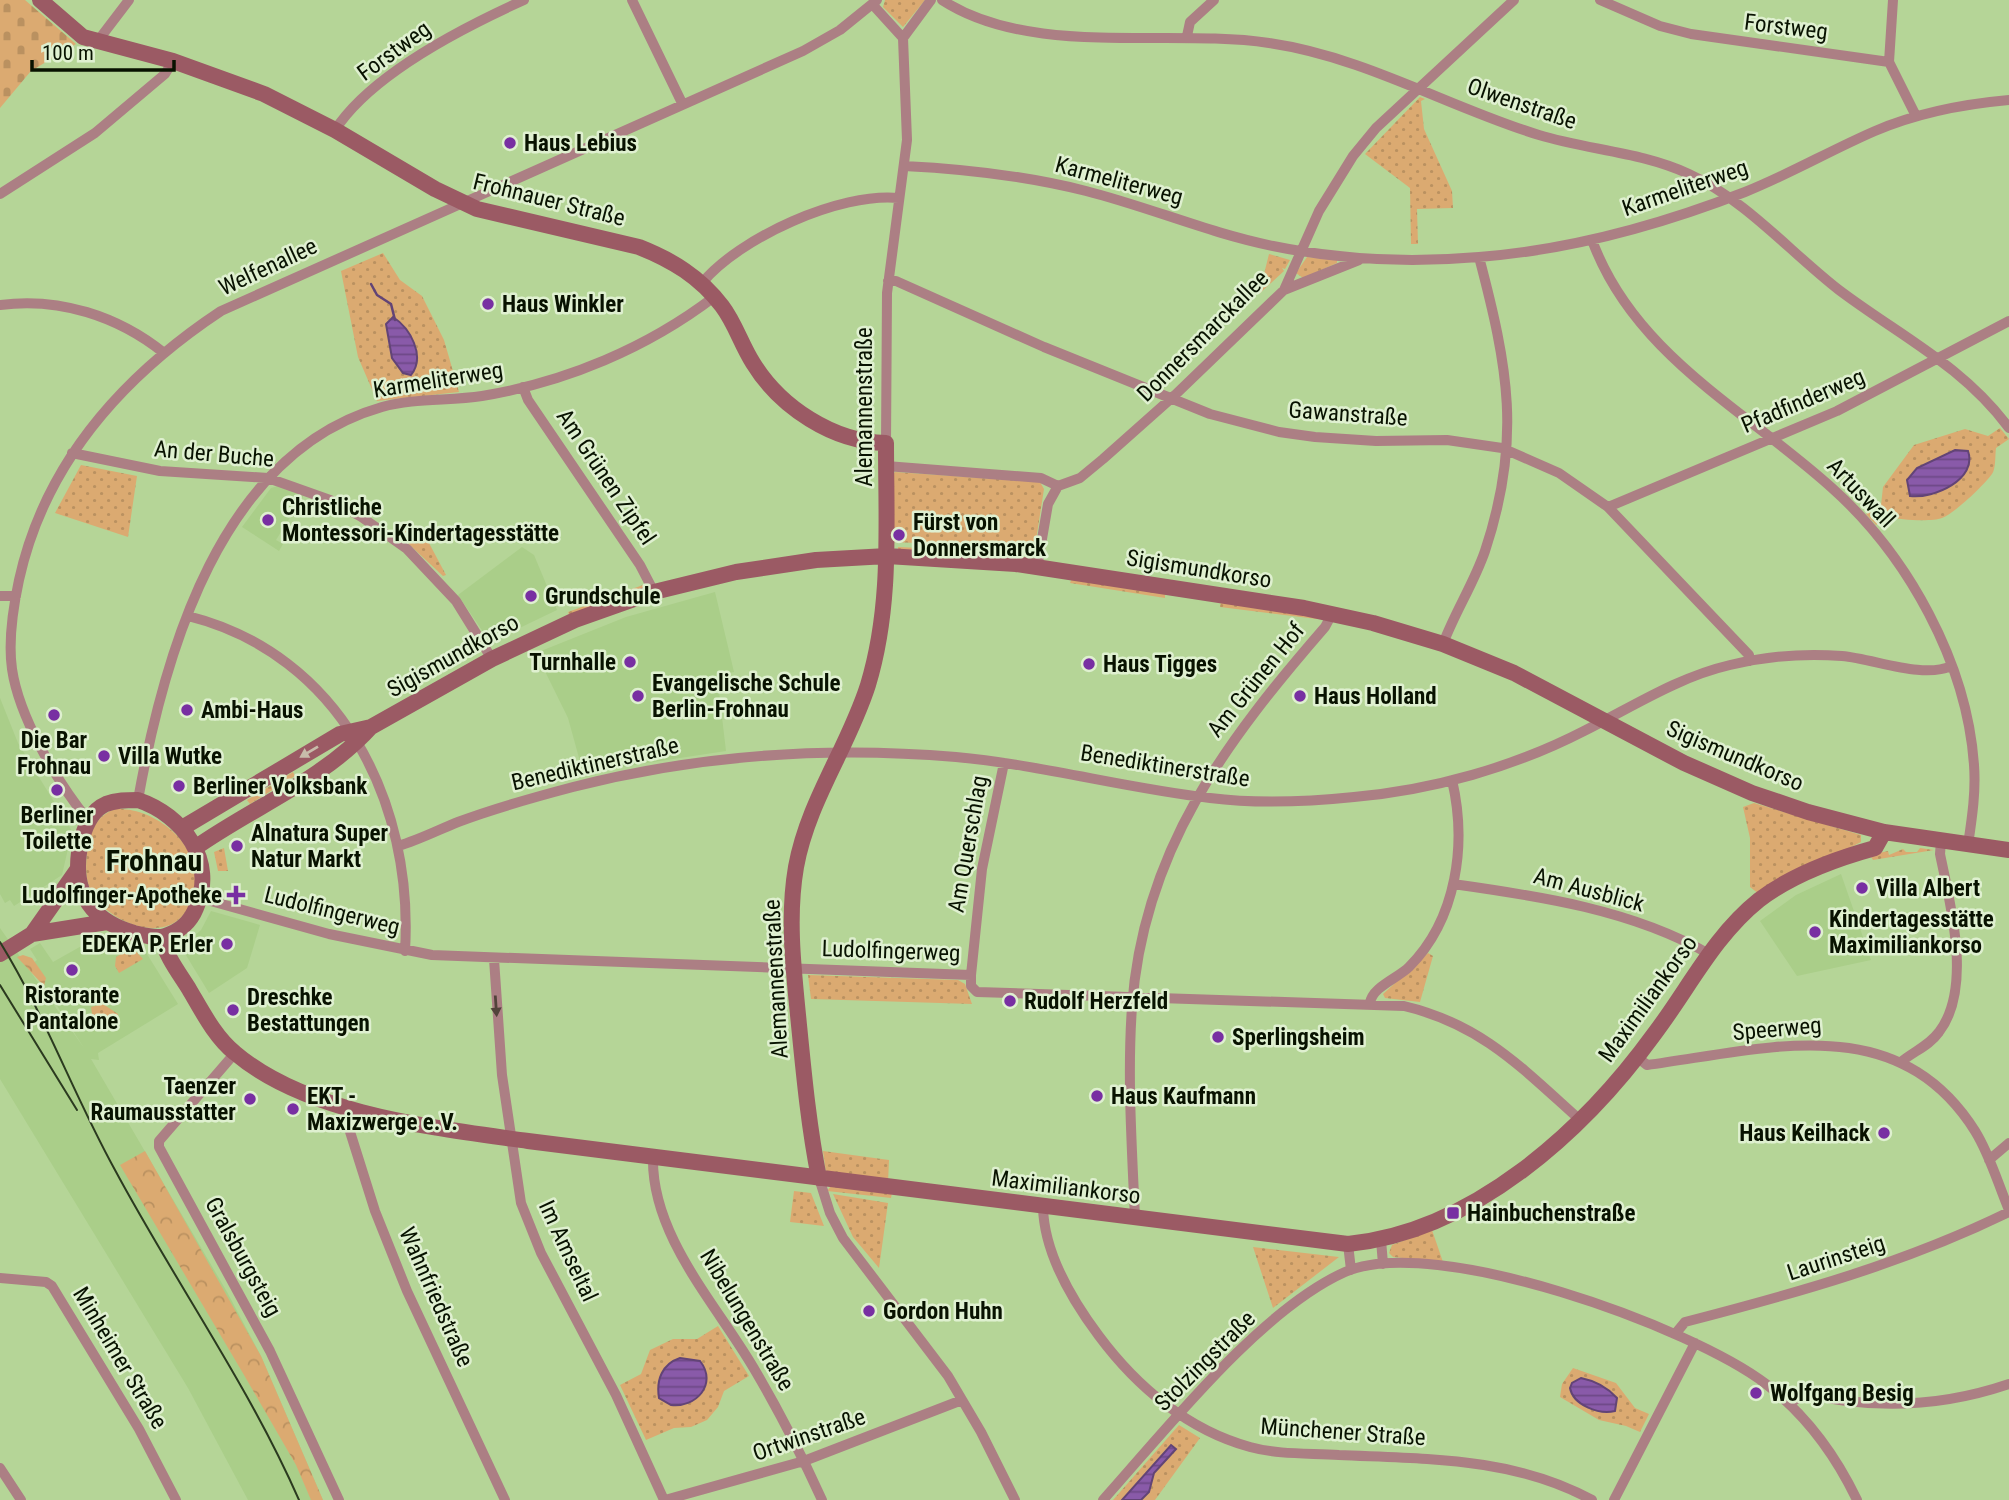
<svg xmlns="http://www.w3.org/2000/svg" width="2009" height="1500" viewBox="0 0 2009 1500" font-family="'Roboto Condensed',sans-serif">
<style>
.built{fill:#aace89}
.grass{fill:url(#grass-dots)}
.forest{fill:url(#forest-crowns)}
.cemetery{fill:url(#cemetery-stones)}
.water{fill:url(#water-rules);stroke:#624476;stroke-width:2}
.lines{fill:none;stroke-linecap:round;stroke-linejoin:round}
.stream{stroke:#624476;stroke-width:2.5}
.street{stroke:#ac7f84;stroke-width:10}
.secondary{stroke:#9b5a64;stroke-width:16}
.tram{stroke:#2b3a1f;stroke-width:2}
.oneway{fill:#c7bcaa}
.oneway2{fill:#52433b}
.poi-dot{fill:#782fa2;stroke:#dff0d0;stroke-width:2.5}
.labels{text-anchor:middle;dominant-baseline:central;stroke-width:5;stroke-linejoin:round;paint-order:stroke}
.street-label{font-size:23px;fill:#081200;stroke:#dff0d0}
.poi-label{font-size:23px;font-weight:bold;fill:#081200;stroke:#dff0d0;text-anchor:start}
.district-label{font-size:30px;font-weight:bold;fill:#081200;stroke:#dff0d0}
</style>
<defs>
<pattern id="grass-dots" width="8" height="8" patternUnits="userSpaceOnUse" patternTransform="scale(1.75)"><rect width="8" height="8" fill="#dbaa71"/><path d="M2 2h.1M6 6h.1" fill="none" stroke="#ba9160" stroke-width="1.8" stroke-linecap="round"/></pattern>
<pattern id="forest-crowns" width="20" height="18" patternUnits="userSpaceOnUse" patternTransform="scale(1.75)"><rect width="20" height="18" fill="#dbaa71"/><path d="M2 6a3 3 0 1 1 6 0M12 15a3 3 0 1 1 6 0" fill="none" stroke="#ba9160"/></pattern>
<pattern id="cemetery-stones" width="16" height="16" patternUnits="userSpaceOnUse" patternTransform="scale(1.75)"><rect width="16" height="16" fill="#dbaa71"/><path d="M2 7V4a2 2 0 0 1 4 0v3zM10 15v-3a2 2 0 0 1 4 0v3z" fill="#ba9160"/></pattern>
<pattern id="water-rules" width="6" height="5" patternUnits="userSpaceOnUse" patternTransform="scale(1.75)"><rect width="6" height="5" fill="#895aa9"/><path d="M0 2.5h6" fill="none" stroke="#6e4987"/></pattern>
</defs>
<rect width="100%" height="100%" fill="#b5d597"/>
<path class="built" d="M278,486L304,495L276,540L283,544L279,551L242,527L271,488Z
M522,547L534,555L557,610L490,642L458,595Z
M715,592L734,672L717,675L726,751L627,766L584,776L568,718L536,653L626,617Z
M0,698L18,743L72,831L62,875L14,906L10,900L5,903L0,894Z
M1841,874L1871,960L1797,976L1760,921L1796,895Z
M211,911L260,925L247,968L209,993L181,947L201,930Z
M0,928L84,1048L31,965L37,960L30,949L40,943L53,962L101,935L142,946L178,1004L98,1053L99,1060L91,1059L227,1292L261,1356L323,1500H248L188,1388L0,1079Z"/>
<path class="grass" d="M885,0H925L903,27L883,7Z
M1420,97L1425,99L1421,101L1424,129L1452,191L1453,208L1417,209L1418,244H1411L1410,188L1365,154Z
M383,253L400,280L422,296L444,340L459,392L377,401L358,357L341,271Z
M1269,254L1290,260L1285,269L1282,268L1284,271L1259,294Z
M1307,257L1337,260V263L1303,278L1296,273Z
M2000,428L2009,439L1996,448C1995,455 1996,469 1992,474C1983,486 1955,513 1942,518C1932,522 1900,520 1889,517L1876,525L1866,514L1881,505L1883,487L1914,445L1965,429L1988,436Z
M81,465L137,476L128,537L55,513Z
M895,472L1040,482L1044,489L1034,553L967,545L892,542V476Z
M409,524L429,543L446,575L443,576L399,535Z
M898,547L986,551L985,556L898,551Z
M1072,578L1165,593V598L1070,583Z
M643,585L644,589L603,601V604L570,617L568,612Z
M1221,601L1317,616V619L1220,607Z
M293,772L295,776L250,804L247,800Z
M1754,803L1861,835V842L1759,894L1750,887V838L1743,807Z
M115,809C165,806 222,865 184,914C160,945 103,919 90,889C84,874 86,857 89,841C93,826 99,815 115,809Z
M224,848L228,871H218L214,852Z
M1920,848L1934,850L1873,860L1870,855L1888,851L1889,855L1903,849L1906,852H1917Z
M104,936H106L127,944L114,953L105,951Z
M132,947L143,959L119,973L115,966L116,957Z
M1428,953L1433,956L1420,1002L1385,998L1383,994Z
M808,975L958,980L965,984L972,1004L811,999Z
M103,1004L118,1014V1021L102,1025L93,1021L91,1007Z
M823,1151L889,1160L888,1183L826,1172Z
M831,1186L892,1193L891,1198L827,1191Z
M794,1191L811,1193L824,1226L790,1222Z
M833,1194L888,1203L879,1268L853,1237Z
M1432,1230L1443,1262L1393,1257L1389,1253L1392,1245Z
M1253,1247L1339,1257L1273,1308Z
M718,1326L749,1376L724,1391L718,1407L707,1420L691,1427L674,1428L646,1440L620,1385L641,1374L650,1350L673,1339H697Z
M1573,1368L1616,1383L1635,1408L1649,1414L1640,1432L1626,1426L1599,1420L1560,1397L1562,1384Z
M1179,1425L1200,1438L1155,1500H1141L1149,1492L1154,1473L1175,1449L1171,1445L1122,1500H1113Z"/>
<path class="forest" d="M23,955L32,958L46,978L44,986L17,957Z
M145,1151L261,1356L323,1500H311L296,1465L244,1375L120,1165Z"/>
<path class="cemetery" d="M0,0H25L76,44L31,71L0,108Z"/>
<path class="water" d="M393,317C410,328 426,356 411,375L403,373L392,358L386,324Z
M1955,450L1968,451C1978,479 1934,499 1910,496L1907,480L1917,468Z
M680,1358L700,1361C718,1384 696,1408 671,1405L659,1398C656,1380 662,1364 680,1358Z
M1581,1378C1596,1381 1607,1387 1617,1398L1615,1411C1599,1415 1573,1405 1570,1388L1572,1383Z
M1171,1445L1176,1449L1154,1473L1149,1492L1141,1500H1122Z"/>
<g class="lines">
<path class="stream" d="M371,284L377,295L391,304L395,320"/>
<path class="street" d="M632,0L682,103
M942,0C1031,58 1168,28 1269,43C1365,57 1448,107 1539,135C1588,150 1642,152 1689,174C1746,200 1790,252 1839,290C1900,336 1962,365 2009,428
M1600,0L1660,26L1691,34L1889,62
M1893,0L1889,62L1916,116
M873,5L903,38
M1187,36L1190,22L1214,0
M903,38L931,0
M97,42L129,0
M335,130C372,73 464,27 524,0
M904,166C965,169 1027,176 1086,191C1149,207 1209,233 1273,246C1341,260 1410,263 1479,257C1570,250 1660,225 1745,192C1790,174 1831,150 1875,131C1917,113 1964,104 2009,100
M0,194L95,133L165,74L173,61
M1592,240C1634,355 1746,410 1832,488C1908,556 1967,663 1974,765C1976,792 1972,818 1968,845
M888,281H896L1044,347L1210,414L1279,432L1315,437L1376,441L1447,440L1502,448L1559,473L1608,507L1749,655L1750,661
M702,283C739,238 840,192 899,198
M1284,290L1359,260
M0,305C59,297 118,316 164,353
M523,387L528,400L640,565L654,592
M886,443L887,293L907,140L903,38
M72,453L160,471L268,478L330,500L360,516L407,549L456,601L492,659
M886,466L1041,478L1058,486
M1608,507L1837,411L2009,321
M1037,568L1048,504L1058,486L1080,478L1103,459L1175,395L1284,290L1319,211L1353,156L1376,128L1514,0
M0,596H16
M188,616C340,654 414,802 405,951
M1443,644C1455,612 1474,583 1485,551C1522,440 1508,367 1479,257
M138,800C164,654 220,453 382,407C414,398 449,401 482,396C566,382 647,348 714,297
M88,820C57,782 19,717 12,669C8,641 13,608 19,580C45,462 123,376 221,311L803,51L840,30L877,0
M398,846C419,840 438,830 458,822C495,808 535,797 573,787C698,755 827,746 956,757C1042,765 1124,788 1210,798C1257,804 1306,802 1354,797C1433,790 1514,767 1584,731C1632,707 1678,677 1730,665C1767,656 1804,653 1842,656C1875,659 1923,679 1951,666
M1453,884C1539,896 1633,910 1709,954
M200,898L329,934L432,955L971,975V986L977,992L1404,1006C1481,1024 1522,1068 1579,1119
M494,959L502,1075L521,1203L541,1253L616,1395L664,1500
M971,975L982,869L1004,763
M1370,1003C1372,987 1398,978 1409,967C1457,919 1467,844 1452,780
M235,1053L159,1141V1147L270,1351L339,1500
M1637,1057L1647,1065C1767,1049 1897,1008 1975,1131C1990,1155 1998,1184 2009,1210
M1901,1062C1914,1051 1929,1046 1939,1032C1973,988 1950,903 1940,854L1941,841
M349,1106L346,1119L375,1211L407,1291L505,1500
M653,1157C651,1237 719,1307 756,1372C780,1413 802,1456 822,1500
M1989,1160L2009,1143
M819,1178L830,1213L843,1238L948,1376L981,1432L1015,1500
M1043,1207C1044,1253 1072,1300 1099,1336C1137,1387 1188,1430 1250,1447C1279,1455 1310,1453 1339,1455C1426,1459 1514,1457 1592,1500
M1135,1218C1132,1148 1127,1077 1132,1007C1143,850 1227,740 1325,627L1332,614
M1381,1240L1383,1264
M1348,1244L1351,1270
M0,1278L46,1282L52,1286L139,1429L176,1500
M1676,1333L1685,1322C1797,1293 1905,1263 2009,1212
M1789,1404C1804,1390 1828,1399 1847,1401C1902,1408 1956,1402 2009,1384
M0,1468L21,1500
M665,1500L804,1461L962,1400
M1103,1500C1166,1430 1260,1310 1345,1272C1434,1233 1692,1327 1766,1384C1805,1414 1836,1456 1857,1500
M1614,1500L1695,1343"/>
<path class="secondary" d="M40,0L83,37L173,61L264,94L335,130L435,189L477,209L639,247C672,260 700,277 722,306C735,323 741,344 753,363C780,407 833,442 886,443C886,525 892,606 868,685C848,748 808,801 796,867C787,919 794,973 799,1025C804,1076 809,1128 819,1178
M138,800C183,815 217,861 196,908C190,923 180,931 165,936C156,939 143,935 134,933C85,919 70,884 82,838C86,824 92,810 106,804C116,800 127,800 138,800Z
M182,828L340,734L371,727L492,659L575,620L654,592L736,572L816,560L887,556L1016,564L1304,608L1373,623L1443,644L1514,673L1684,763L1752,793L1808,812L1884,832L2009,850
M195,848C253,807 323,780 371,727
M32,934L77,870
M161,937C166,956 179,973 189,989C202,1011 215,1037 235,1053C308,1115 436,1128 528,1141L1348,1244C1473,1232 1584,1131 1655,1033C1689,988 1714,936 1759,900C1793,874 1835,859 1875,848L1884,832
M0,954L32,934L107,922"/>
<path class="tram" d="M0,942C45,1015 74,1096 115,1170C175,1282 248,1384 299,1500
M0,985L77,1110"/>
</g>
<defs><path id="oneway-solid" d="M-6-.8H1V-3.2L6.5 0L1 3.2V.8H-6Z" transform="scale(1.75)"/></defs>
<use class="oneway" href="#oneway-solid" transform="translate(309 752) rotate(149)"/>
<use class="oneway2" href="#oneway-solid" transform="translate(496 1006) rotate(86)"/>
<g class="poi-dot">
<circle cx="510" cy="143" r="7"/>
<circle cx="488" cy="304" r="7"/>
<circle cx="268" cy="520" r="7"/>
<circle cx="899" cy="535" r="7"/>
<circle cx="531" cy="596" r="7"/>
<circle cx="630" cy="662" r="7"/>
<circle cx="1089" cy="664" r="7"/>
<circle cx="638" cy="696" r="7"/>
<circle cx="1300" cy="696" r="7"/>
<circle cx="187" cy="710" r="7"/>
<circle cx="54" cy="715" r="7"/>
<circle cx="104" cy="756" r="7"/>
<circle cx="179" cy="786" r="7"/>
<circle cx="57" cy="790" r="7"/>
<circle cx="237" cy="846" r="7"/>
<circle cx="1862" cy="888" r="7"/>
<path d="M232.5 884.5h7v7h7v7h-7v7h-7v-7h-7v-7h7z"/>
<circle cx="1815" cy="932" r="7"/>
<circle cx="227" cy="944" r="7"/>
<circle cx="72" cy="970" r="7"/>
<circle cx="1010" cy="1001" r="7"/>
<circle cx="233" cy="1010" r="7"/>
<circle cx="1218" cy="1037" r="7"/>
<circle cx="1097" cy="1096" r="7"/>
<circle cx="250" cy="1099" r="7"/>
<circle cx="293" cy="1109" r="7"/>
<circle cx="1884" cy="1133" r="7"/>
<rect x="1446" y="1206" width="14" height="14" rx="3.5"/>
<circle cx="869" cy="1311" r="7"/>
<circle cx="1756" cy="1393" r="7"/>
</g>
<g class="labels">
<g class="street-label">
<text transform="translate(1786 27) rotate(7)">Forstweg</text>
<text transform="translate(394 51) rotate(-36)">Forstweg</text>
<text transform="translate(1522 104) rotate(19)">Olwenstraße</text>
<text transform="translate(1119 181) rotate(15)">Karmeliterweg</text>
<text transform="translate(1685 188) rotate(-19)">Karmeliterweg</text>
<text transform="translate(549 200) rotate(14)">Frohnauer Straße</text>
<text transform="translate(268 267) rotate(-25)">Welfenallee</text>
<text transform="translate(1203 336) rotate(-45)">Donnersmarckallee</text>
<text transform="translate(438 380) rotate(-9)">Karmeliterweg</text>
<text transform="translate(1803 401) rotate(-23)">Pfadfinderweg</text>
<text transform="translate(864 407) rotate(-90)">Alemannenstraße</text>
<text transform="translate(1348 414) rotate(4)">Gawanstraße</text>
<text transform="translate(214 454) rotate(5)">An der Buche</text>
<text transform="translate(606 477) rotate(56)">Am Grünen Zipfel</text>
<text transform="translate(1861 493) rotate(46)">Artuswall</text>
<text transform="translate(1199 569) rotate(9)">Sigismundkorso</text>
<text transform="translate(453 656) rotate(-29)">Sigismundkorso</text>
<text transform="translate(1256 680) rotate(-51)">Am Grünen Hof</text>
<text transform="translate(1735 756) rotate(23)">Sigismundkorso</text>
<text transform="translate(595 764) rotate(-13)">Benediktinerstraße</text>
<text transform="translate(1165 766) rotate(9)">Benediktinerstraße</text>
<text transform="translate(968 844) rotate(-80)">Am Querschlag</text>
<text transform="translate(1589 890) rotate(15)">Am Ausblick</text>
<text transform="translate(332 911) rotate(14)">Ludolfingerweg</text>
<text transform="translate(891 951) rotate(2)">Ludolfingerweg</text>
<text transform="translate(776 979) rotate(-93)">Alemannenstraße</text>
<text transform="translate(1648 999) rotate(-54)">Maximiliankorso</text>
<text transform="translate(1777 1029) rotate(-5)">Speerweg</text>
<text transform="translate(1066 1187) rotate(7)">Maximiliankorso</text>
<text transform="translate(568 1251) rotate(65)">Im Amseltal</text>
<text transform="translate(243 1257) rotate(61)">Gralsburgsteig</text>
<text transform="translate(1836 1258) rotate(-18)">Laurinsteig</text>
<text transform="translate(436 1297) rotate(66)">Wahnfriedstraße</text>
<text transform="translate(747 1320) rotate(59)">Nibelungenstraße</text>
<text transform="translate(120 1358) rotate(59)">Minheimer Straße</text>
<text transform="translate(1205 1361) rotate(-45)">Stolzingstraße</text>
<text transform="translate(1343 1432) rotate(4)">Münchener Straße</text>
<text transform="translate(809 1435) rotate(-19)">Ortwinstraße</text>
</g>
<g class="poi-label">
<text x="524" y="143">Haus Lebius</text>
<text x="502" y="304">Haus Winkler</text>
<text x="282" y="507">Christliche<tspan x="282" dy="26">Montessori-Kindertagesstätte</tspan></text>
<text x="913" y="522">Fürst von<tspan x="913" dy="26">Donnersmarck</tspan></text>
<text x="545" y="596">Grundschule</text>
<text x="616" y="662" text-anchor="end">Turnhalle</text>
<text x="1103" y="664">Haus Tigges</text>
<text x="652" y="683">Evangelische Schule<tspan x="652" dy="26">Berlin-Frohnau</tspan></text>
<text x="1314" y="696">Haus Holland</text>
<text x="201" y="710">Ambi-Haus</text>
<text x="54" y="740" text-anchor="middle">Die Bar<tspan x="54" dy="26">Frohnau</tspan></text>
<text x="118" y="756">Villa Wutke</text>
<text x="193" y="786">Berliner Volksbank</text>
<text x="57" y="815" text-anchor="middle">Berliner<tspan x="57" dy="26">Toilette</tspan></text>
<text x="251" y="833">Alnatura Super<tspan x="251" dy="26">Natur Markt</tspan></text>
<text x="1876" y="888">Villa Albert</text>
<text x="222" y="895" text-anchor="end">Ludolfinger-Apotheke</text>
<text x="1829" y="919">Kindertagesstätte<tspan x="1829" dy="26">Maximiliankorso</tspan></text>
<text x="213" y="944" text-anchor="end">EDEKA P. Erler</text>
<text x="72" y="995" text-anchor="middle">Ristorante<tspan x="72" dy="26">Pantalone</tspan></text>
<text x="247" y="997">Dreschke<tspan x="247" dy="26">Bestattungen</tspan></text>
<text x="1024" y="1001">Rudolf Herzfeld</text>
<text x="1232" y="1037">Sperlingsheim</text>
<text x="236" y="1086" text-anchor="end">Taenzer<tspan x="236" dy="26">Raumausstatter</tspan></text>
<text x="307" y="1096">EKT -<tspan x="307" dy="26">Maxizwerge e.V.</tspan></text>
<text x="1111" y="1096">Haus Kaufmann</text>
<text x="1870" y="1133" text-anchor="end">Haus Keilhack</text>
<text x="1467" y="1213">Hainbuchenstraße</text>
<text x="883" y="1311">Gordon Huhn</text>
<text x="1770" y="1393">Wolfgang Besig</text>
</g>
<g class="district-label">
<text x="154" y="860">Frohnau</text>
</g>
</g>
<path d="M32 60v10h142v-10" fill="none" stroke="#081200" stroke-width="3.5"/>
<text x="42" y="60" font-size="21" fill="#081200" stroke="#dff0d0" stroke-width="5" paint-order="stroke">100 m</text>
</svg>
